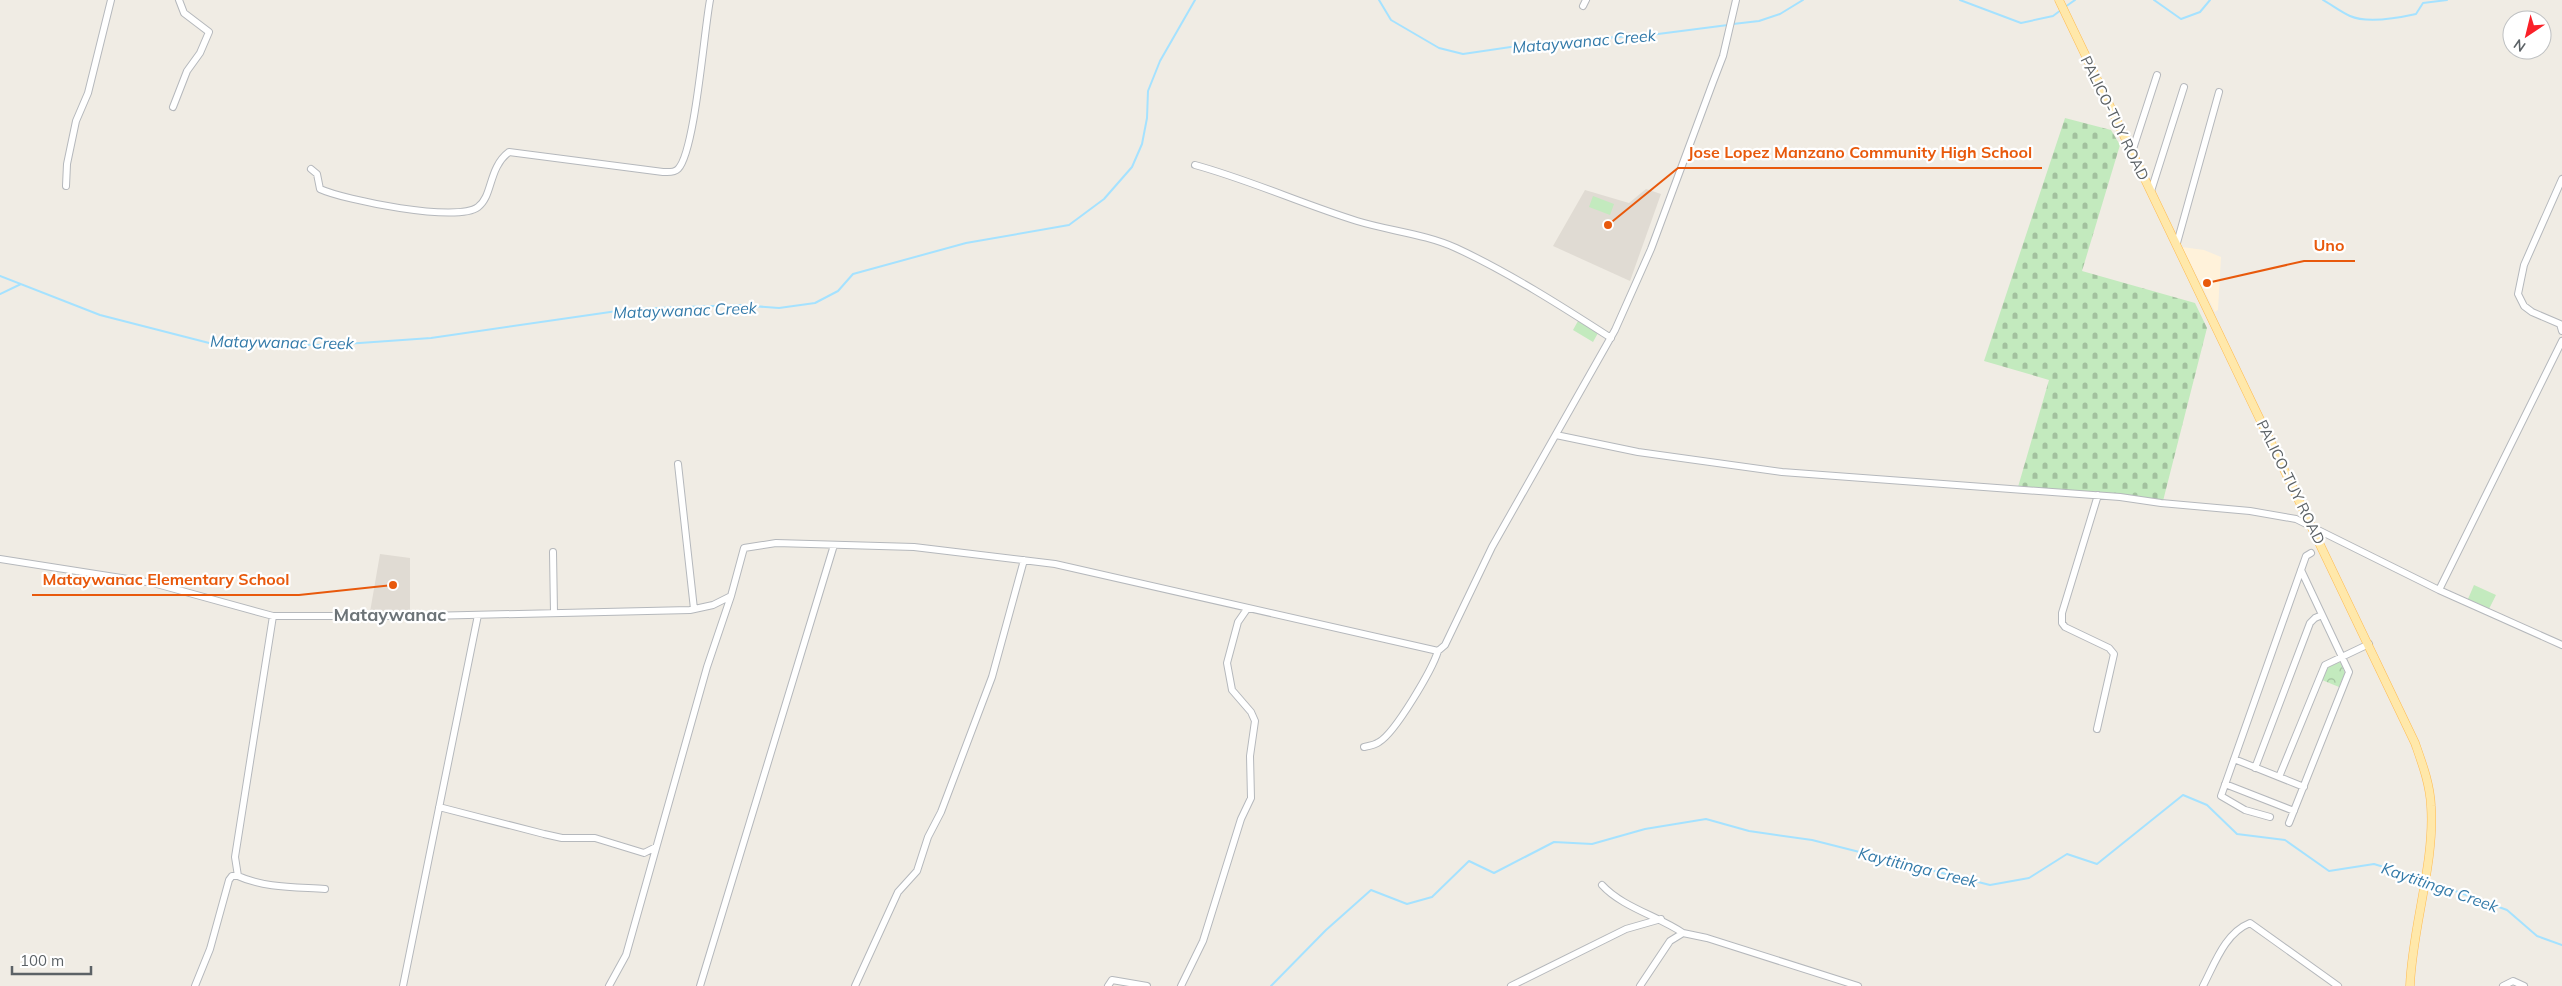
<svg xmlns="http://www.w3.org/2000/svg" width="2562" height="986" viewBox="0 0 2562 986" font-family="Mulish,sans-serif">
<style>
.commercial{fill:#fff2da}
.education{fill:#e0dbd3}
.cemetery{fill:url(#cemetery-stones)}
.park{fill:url(#park-crowns)}
.garden{fill:#c3eabe}
.lines{fill:none;stroke-linecap:round;stroke-linejoin:round}
.stream{stroke:#a5e2ff;stroke-width:2}
.minor-casing{stroke:#b5b8bc;stroke-width:8}
.major-casing{stroke:#ffba4e;stroke-width:9}
.minor{stroke:#fff;stroke-width:6}
.major{stroke:#ffe8aa;stroke-width:8}
.labels{text-anchor:middle;dominant-baseline:central;stroke-width:4.5;stroke-linejoin:round;paint-order:stroke}
.street-label{font-size:15px;fill:#5c6266;stroke:#fff}
.water-label{font-size:16px;font-style:italic;fill:#337aa9;stroke:#fff}
.quarter-label{font-size:18px;font-weight:bold;fill:#6d7478;stroke:#fff}
.leader{fill:none;stroke:#e8590c;stroke-width:2}
.callout-dot{fill:#e8590c;stroke:#fff;stroke-width:2}
.callout-label{font-size:16px;text-anchor:middle;font-weight:bold;fill:#e8590c;stroke:#fff;stroke-width:4.5;stroke-linejoin:round;paint-order:stroke}
</style>
<defs>
<pattern id="cemetery-stones" width="16" height="16" patternUnits="userSpaceOnUse" patternTransform="scale(1.25)"><rect width="16" height="16" fill="#c3eabe"/><path d="M2 7V4a2 2 0 0 1 4 0v3zM10 15v-3a2 2 0 0 1 4 0v3z" fill="#a2c19e"/></pattern>
<pattern id="park-crowns" width="20" height="18" patternUnits="userSpaceOnUse" patternTransform="scale(1.25)"><rect width="20" height="18" fill="#c3eabe"/><path d="M2 6a3 3 0 1 1 6 0M12 15a3 3 0 1 1 6 0" fill="none" stroke="#a2c19e"/></pattern>
</defs>
<rect width="100%" height="100%" fill="#f0ece4"/>
<path class="commercial" d="M2182,247L2204,250L2221,257L2218,310L2215,312Z"/>
<path class="education" d="M1646,189L1661,194L1630,281L1553,246L1585,190L1629,203Z
M380,554L410,558V611L370,612Z"/>
<path class="cemetery" d="M2065,118L2111,130L2120,145L2082,271L2195,303L2207,328L2163,501L2018,487L2049,380L1984,361Z"/>
<path class="park" d="M2340,662L2345,673L2339,687L2322,680L2327,667Z"/>
<path class="garden" d="M1593,196L1614,204L1610,215L1589,207Z
M1578,321L1598,333L1593,342L1573,330Z
M2474,585L2496,595L2489,609L2468,599Z"/>
<g class="lines">
<path class="stream" d="M1379,0L1391,20L1439,48L1463,54L1538,43L1658,34L1728,25
M1960,0L2021,23L2053,16L2061,10
M2154,0L2181,19L2200,12L2210,0
M2323,0C2332,5 2341,12 2350,16C2368,24 2398,18 2416,14L2423,3L2447,0
M2065,7L2075,0
M1733,24L1759,21L1780,14L1803,0
M0,276L100,315L213,344L331,345L431,338L631,309L739,305L779,308L815,303L838,291L853,274L966,243L1069,225L1104,199L1132,167L1142,144L1147,118L1148,91L1160,61L1195,0
M0,294L21,284
M2428,881L2507,910L2537,936L2562,945
M1271,986L1326,930L1371,890L1407,904L1432,897L1469,861L1494,873L1554,842L1592,844L1645,829L1706,819L1749,831L1812,840L1990,885L2029,878L2067,854L2097,864L2183,795L2207,805L2237,834L2285,840L2329,871L2374,864L2423,879"/>
<g class="minor-casing">
<path id="minor" d="M1583,6L1586,0
M173,107L187,71L200,53L209,32L184,13L179,0
M2132,152L2157,75
M1195,165C1250,180 1302,204 1357,221C1390,231 1425,234 1456,248C1508,272 1563,307 1611,338
M311,169L317,174L320,189C344,200 457,223 478,207C493,196 488,168 509,152L663,172C668,172 674,173 678,169C695,152 704,31 710,0
M2562,179L2524,265L2518,294L2524,306L2532,312L2560,324L2562,331
M66,186L67,164L76,121L88,93L111,0
M2151,191L2184,87
M2177,243L2219,92
M1556,435L1638,452L1782,472L2120,497L2161,503L2250,511L2296,519L2439,590L2562,645
M678,464L694,609
M553,552L554,613
M0,559L153,583L273,616H426L690,610L713,605L731,596L744,548L776,543L914,547L1055,564L1438,651L1445,645L1492,547L1615,330L1651,249L1713,82L1723,56L1736,0
M2439,590L2562,341
M273,616L235,857L238,876C264,888 297,887 325,889
M2097,729L2114,654L2109,648L2065,627L2062,623V613L2098,495
M1364,747C1369,746 1375,745 1379,742C1395,733 1432,670 1438,651
M2234,759L2304,787
M2255,768L2310,623L2315,618L2322,615
M2279,777L2325,665L2369,644
M2225,784L2294,811
M439,807L544,834L562,838H595L644,853L656,847
M2270,817L2245,810L2221,796L2306,556L2311,553
M2289,823L2349,672L2301,570
M1602,885C1622,907 1658,916 1683,933
M195,986L210,949L229,880L232,876H238
M403,986L478,615
M609,986L626,955L707,667L731,596
M700,986L834,545
M855,986L898,892L917,871L928,837L941,812L992,677L1024,560
M1108,986L1112,980L1147,986
M1181,986L1203,941L1241,819L1251,798L1250,756L1255,721L1251,712L1232,690L1227,663L1238,622L1247,609
M1511,986L1626,929L1661,919
M1640,986L1670,941L1683,933L1707,938L1858,986
M2203,986C2215,963 2225,933 2250,923L2338,986
M2503,986L2513,981L2524,986"/>
</g>
<g class="major-casing">
<path id="major" d="M2059,0L2415,743C2422,763 2430,784 2431,806C2435,863 2412,928 2410,986"/>
</g>
<use href="#minor" class="minor"/>
<use href="#major" class="major"/>
</g>
<g class="labels">
<g class="street-label">
<text transform="translate(2115 118) rotate(64)">PALICO-TUY ROAD</text>
<text transform="translate(2291 482) rotate(64)">PALICO-TUY ROAD</text>
</g>
<g class="water-label">
<text transform="translate(1584 41) rotate(-5)">Mataywanac Creek</text>
<text transform="translate(685 310) rotate(-2)">Mataywanac Creek</text>
<text transform="translate(282 342) rotate(1)">Mataywanac Creek</text>
<text transform="translate(1918 867) rotate(14)">Kaytitinga Creek</text>
<text transform="translate(2440 887) rotate(19)">Kaytitinga Creek</text>
</g>
<g class="quarter-label">
<text x="390" y="614">Mataywanac</text>
</g>
</g>
<path class="leader" d="M1608 225L1678 168H2042M2207 283L2304 261H2355M393 585L299 595H32"/>
<g class="callout-dot">
<circle cx="1608" cy="225" r="5"/>
<circle cx="2207" cy="283" r="5"/>
<circle cx="393" cy="585" r="5"/>
</g>
<g class="callout-label">
<text x="1860" y="158">Jose Lopez Manzano Community High School</text>
<text x="2329" y="251">Uno</text>
<text x="166" y="585">Mataywanac Elementary School</text>
</g>
<g transform="translate(2527 35) rotate(215)"><circle r="24" fill="#ffffff" stroke="#bec0c2"/>
<path d="M0-4L9 19L0 12L-9 19Z" fill="#fa2028"/>
<text y="-8" font-size="14" font-weight="bold" text-anchor="middle" fill="#5c6266">N</text>
</g>
<path d="M12 966v8h79v-8" fill="none" stroke="#5c6266" stroke-width="2.5"/>
<text x="20" y="966" font-size="15" fill="#5c6266" stroke="#ffffff" stroke-width="4" paint-order="stroke">100 m</text>
</svg>
